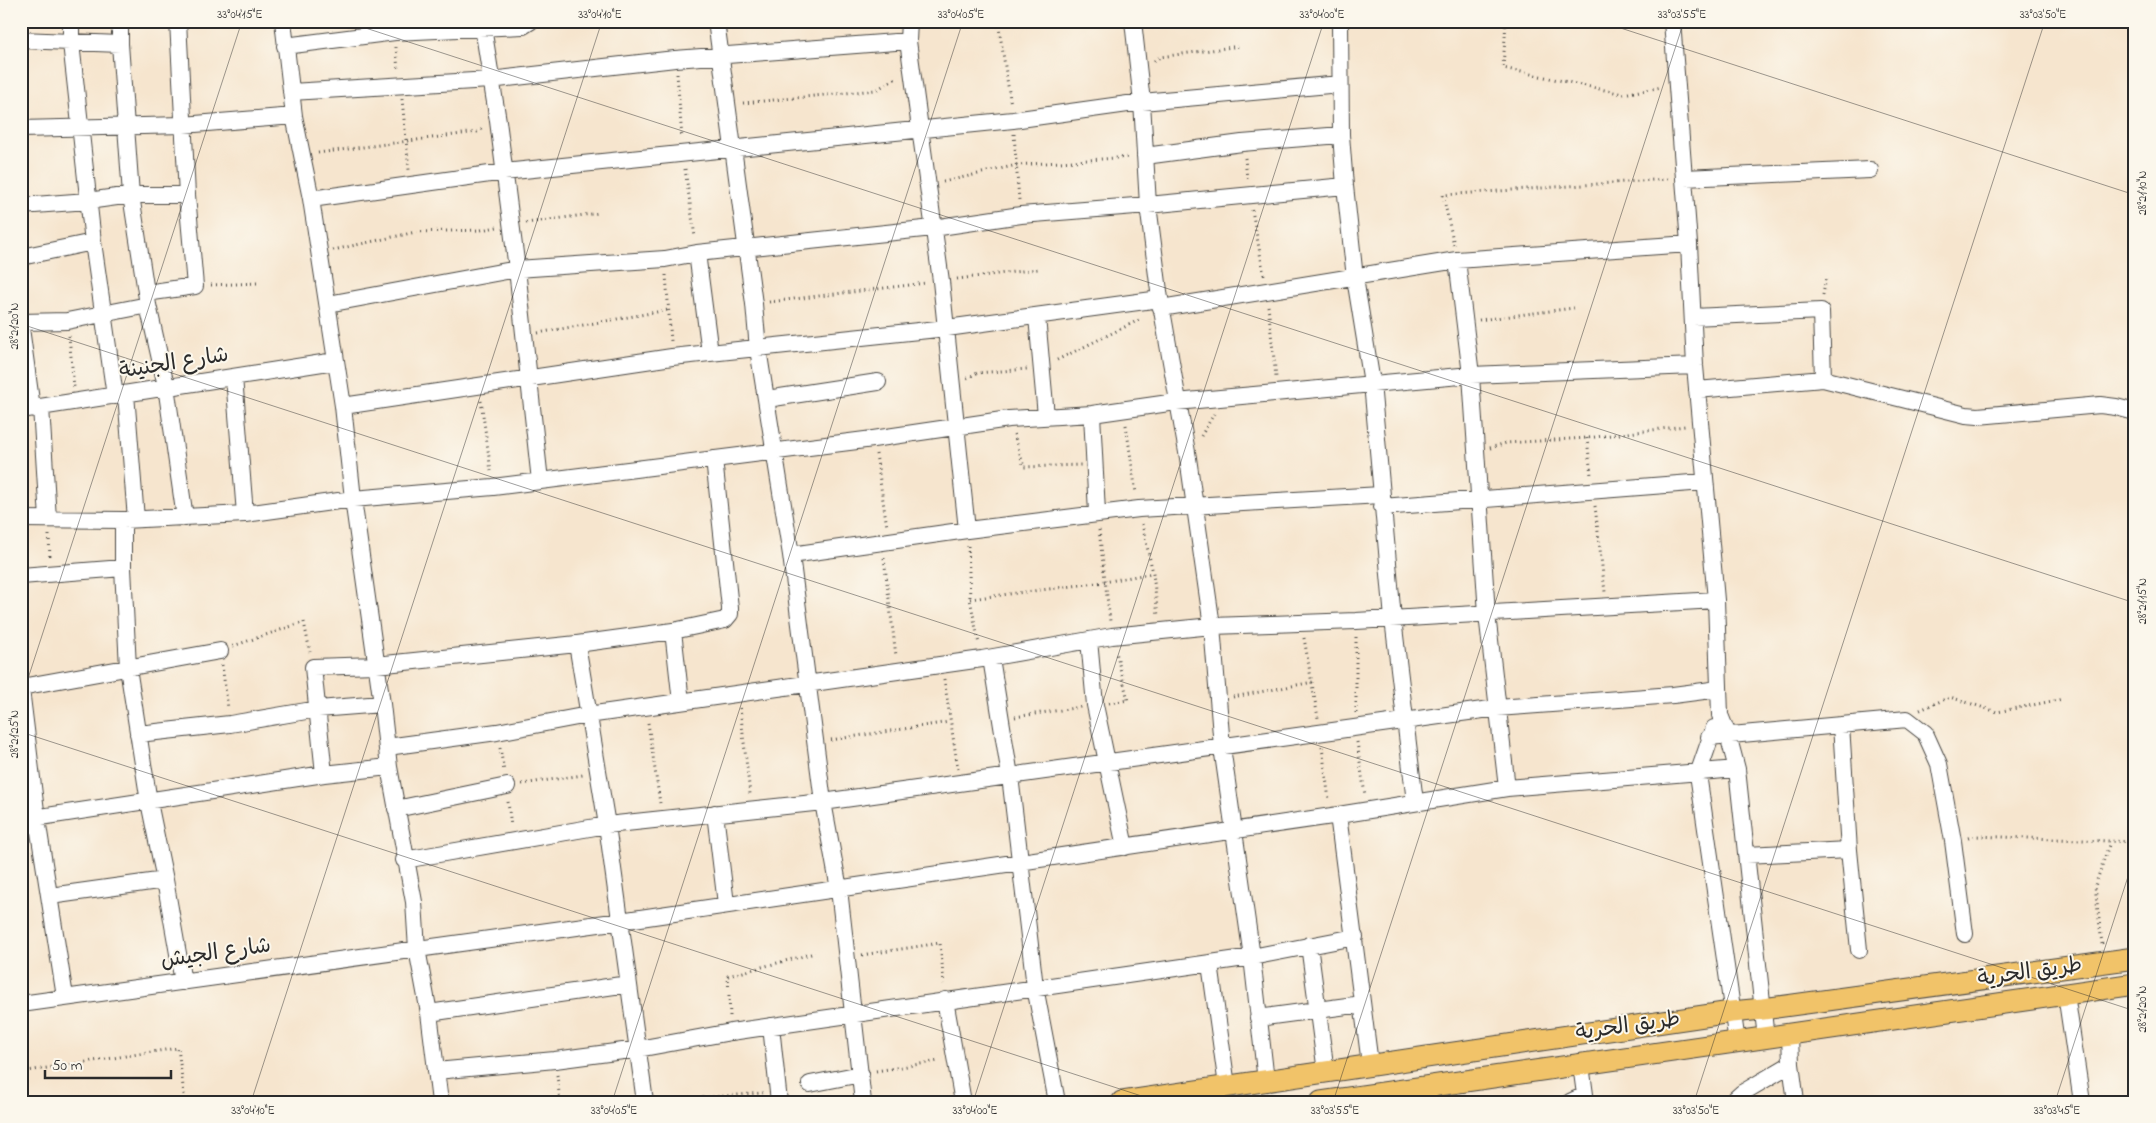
<svg xmlns="http://www.w3.org/2000/svg" width="2156" height="1123" viewBox="0 0 2156 1123" font-family="'Indie Flower','Playpen Sans Arabic',sans-serif">
<style>
.lines{fill:none;stroke-linecap:round;stroke-linejoin:round}
.minor-casing{stroke:#494743;stroke-width:18}
.major-casing{stroke:#494743;stroke-width:23}
.path{stroke:#494743;stroke-width:3;stroke-dasharray:1 4;stroke-linecap:butt}
.minor{stroke:#fff;stroke-width:16}
.major{stroke:#f1c369;stroke-width:21}
.ticks{fill:none;stroke:#2b2b2b;stroke-width:1;stroke-opacity:0.45}
.labels{text-anchor:middle;dominant-baseline:central;stroke-width:4;stroke-linejoin:round;paint-order:stroke}
.street-label{font-size:22px;fill:#2b2b2b;stroke:#fbf7ec}
.neatline{fill:none;stroke:#2b2b2b;stroke-width:2}
.ticks-label{font-size:12px;text-anchor:middle;fill:#2b2b2b}
</style>
<rect width="100%" height="100%" fill="#fbf7ec"/>
<filter id="ink" filterUnits="userSpaceOnUse"><feTurbulence type="fractalNoise" baseFrequency=".02" numOctaves="2"/><feDisplacementMap in="SourceGraphic" scale="10" xChannelSelector="R" yChannelSelector="G"/><feConvolveMatrix kernelMatrix="1 2 1 2 8 2 1 2 1" color-interpolation-filters="sRGB"/></filter>
<filter id="wash" filterUnits="userSpaceOnUse"><feTurbulence type="fractalNoise" baseFrequency=".0096" numOctaves="4" result="noise"/><feDisplacementMap in="SourceGraphic" scale="20" xChannelSelector="R" yChannelSelector="G"/><feGaussianBlur stdDeviation="1.12" result="paint"/><feColorMatrix in="noise" values="0 0 0 0 0 0 0 0 0 0 0 0 0 0 0 0 0 1.4 0 .05"/><feComposite in="paint" operator="in"/></filter>
<g filter="url(#wash)">
<rect width="100%" height="100%" fill="#f6e5ce"/>
</g>
<g filter="url(#ink)">
<g class="lines">
<g class="minor-casing">
<path id="minor" d="M71,21V43L93,242L115,396
M120,21V44L131,195L148,305L166,386L185,518
M283,21L294,116L311,199L343,406L353,499L382,704L389,767L414,902L417,949L429,1013L440,1102
M482,21L498,121L517,269L540,481
M716,21L754,304L758,349L791,555L823,802L839,889L863,1102
M909,21L908,41L941,281L967,530
M1133,21L1142,102L1148,205L1160,299L1188,458L1212,626L1222,747L1252,957L1266,1081
M1340,21L1341,135L1345,186L1355,278L1372,383L1393,619L1415,802
M1672,21L1689,244L1695,366L1716,600L1720,715L1728,735L1737,769L1766,1039
M21,40L120,44
M285,46L395,32L523,26L531,21
M291,92L490,80L675,59L908,41
M21,129L183,125L294,116
M1145,156L1242,143L1341,135
M1684,178L1870,170
M311,199L504,172L1013,120L1142,102L1340,84
M21,206L88,201L131,195H187
M697,253L710,353
M21,257L93,242
M1457,260L1471,375L1487,614L1507,788
M146,293L195,286L187,195L178,21
M328,304L517,269L665,259L697,253L933,228L1021,215L1148,205L1345,186
M1161,308L1457,260L1689,244
M1037,317L1046,416
M1693,317L1821,311L1823,379
M21,322L67,321L148,305
M21,328L32,408
M234,377L245,514
M1697,390L1823,379L1966,415L1978,416L2100,405L2116,407L2135,412
M126,394L136,519
M767,399L878,382
M343,406L672,357L947,328L1160,299
M41,407L48,519
M21,410L335,361
M1092,414L1097,513
M1382,507L1704,482
M21,519L123,520L245,514L353,499L493,487L873,439L1009,419L1092,414L1176,402L1471,375L1695,366
M123,520V568L128,668L149,802L165,880L183,982
M791,555L967,530L1139,509L1381,495
M21,576L123,568
M673,631L681,702
M1089,640L1095,705L1125,847
M577,644L607,825L645,1102
M991,658L1010,776L1035,987L1057,1102
M21,687L220,651
M21,689L37,819L65,997
M1841,725L1849,850L1859,950
M1714,728L1698,774L1737,1042
M138,734L230,724L318,709L382,704
M1709,737L1907,719L1925,733L1939,764L1953,841L1965,934
M387,747L497,732L588,715L982,659L1112,636L1212,626L1356,621L1716,600
M324,774L313,667L376,665L577,644L673,631L725,620L730,614V608L714,459
M396,809L507,786
M715,813L726,904
M1338,815L1370,1064
M21,820L324,774L389,767
M1746,855L1849,850
M404,860L607,825L823,802L1497,708L1673,695L1719,689
M50,896L165,880
M1309,945L1326,1072
M1210,964L1227,1086
M2066,994L2082,1102
M945,1000L963,1102
M21,1004L620,921L1332,816L1507,788L1737,769
M429,1013L628,984
M1258,1018L1362,1004
M771,1026L779,1102
M1790,1035L1791,1064
M1581,1065L1586,1102
M436,1071L555,1060L638,1049L731,1032L1252,957L1355,937
M810,1084L861,1074
M1570,1102L1585,1095
M1732,1102L1742,1093L1791,1064L1796,1102"/>
</g>
<g class="major-casing">
<path id="major" d="M1122,1102L1731,1012L1763,1009L2135,958
M1321,1102L2135,984"/>
</g>
<path class="path" d="M998,21L1011,105
M1506,21L1503,68L1623,94L1662,87
M396,47L398,71
M1154,61L1160,57L1240,46
M677,74L682,138
M402,99L409,170
M743,103L876,90L898,77
M1014,134L1019,200
M318,153L477,132L484,128
M1245,158L1247,179
M685,169L695,237
M943,182L1017,165L1130,157
M1252,210L1264,275
M526,223L599,213
M1454,245L1443,195L1668,179
M333,250L416,232L481,230L497,227
M666,275L671,341
M957,279L1038,269
M211,285L258,283
M1823,295L1826,277
M769,302L926,283
M1268,306L1276,377
M1479,320L1574,308
M538,333L668,310
M69,336L74,387
M1057,360L1141,319
M967,378L977,373L1027,369
M481,401L491,471
M1126,425L1136,493
M1014,434L1024,467L1081,465
M1201,436L1214,414
M1587,438L1591,475
M1490,448L1506,443L1587,438L1685,426
M876,454L887,527
M1595,506L1605,592
M1142,524L1153,573L1158,616
M1099,530L1110,621
M49,535L50,559
M968,546L970,599L979,644
M884,558L896,656
M970,599L1104,582L1153,573
M1304,638L1318,718
M233,646L304,622L310,652
M222,665L228,708
M944,679L958,769
M1233,697L1313,682
M1109,703L1128,700L1116,652
M740,708L750,794
M1920,710L1950,697L1997,712L2063,699
M1356,713V637
M1015,717L1081,707
M648,723L660,803
M831,740L949,722
M1357,742L1365,795
M1322,747L1329,800
M500,748L504,771
M522,784L583,775
M508,802L511,826
M1968,838L1975,836L2135,842
M2102,944L2095,886L2110,842
M862,955L940,943L944,984
M730,1016L728,976L815,953
M876,1071L939,1061
M21,1072L178,1048L185,1102
M557,1075L560,1102
M683,1102L700,1098L763,1093"/>
<use href="#minor" class="minor"/>
<use href="#major" class="major"/>
</g>
</g>
<path class="ticks" d="M344,21L2135,603M1599,21L2135,195M21,324L2135,1011M21,700L242,21M21,732L1160,1102M251,1102L602,21M612,1102L963,21M973,1102L1324,21M1333,1102L1684,21M1694,1102L2045,21M2055,1102L2135,855"/>
<g class="labels">
<g class="street-label">
<text transform="translate(174 364) rotate(-9)">شارع الجنينة</text>
<text transform="translate(216 954) rotate(-8)">شارع الجيش</text>
<text transform="translate(2030 973) rotate(-8)">طريق الحرية</text>
<text transform="translate(1628 1027) rotate(-8)">طريق الحرية</text>
</g>
</g>
<rect width="2156" height="1123" fill="none" stroke="#fbf7ec" stroke-width="55"/>
<path d="M45 1070v8h126v-8" fill="none" stroke="#2b2b2b" stroke-width="2.5"/>
<text x="52" y="1070" font-size="15" fill="#2b2b2b" stroke="#fbf7ec" stroke-width="4" paint-order="stroke">50 m</text>
<rect x="28" y="28" width="2100" height="1068" class="neatline"/>
<g class="ticks-label">
<text x="240" y="18">33°04'15"E</text>
<text x="600" y="18">33°04'10"E</text>
<text x="961" y="18">33°04'05"E</text>
<text x="1322" y="18">33°04'00"E</text>
<text x="1682" y="18">33°03'55"E</text>
<text x="2043" y="18">33°03'50"E</text>
<text transform="translate(2142 193) rotate(-90)" y="4">28°21'10"N</text>
<text transform="translate(14 326) rotate(-90)" y="4">28°21'20"N</text>
<text transform="translate(2142 601) rotate(-90)" y="4">28°21'15"N</text>
<text transform="translate(14 734) rotate(-90)" y="4">28°21'25"N</text>
<text transform="translate(2142 1009) rotate(-90)" y="4">28°21'20"N</text>
<text x="253" y="1114">33°04'10"E</text>
<text x="614" y="1114">33°04'05"E</text>
<text x="975" y="1114">33°04'00"E</text>
<text x="1335" y="1114">33°03'55"E</text>
<text x="1696" y="1114">33°03'50"E</text>
<text x="2057" y="1114">33°03'45"E</text>
</g>
</svg>
